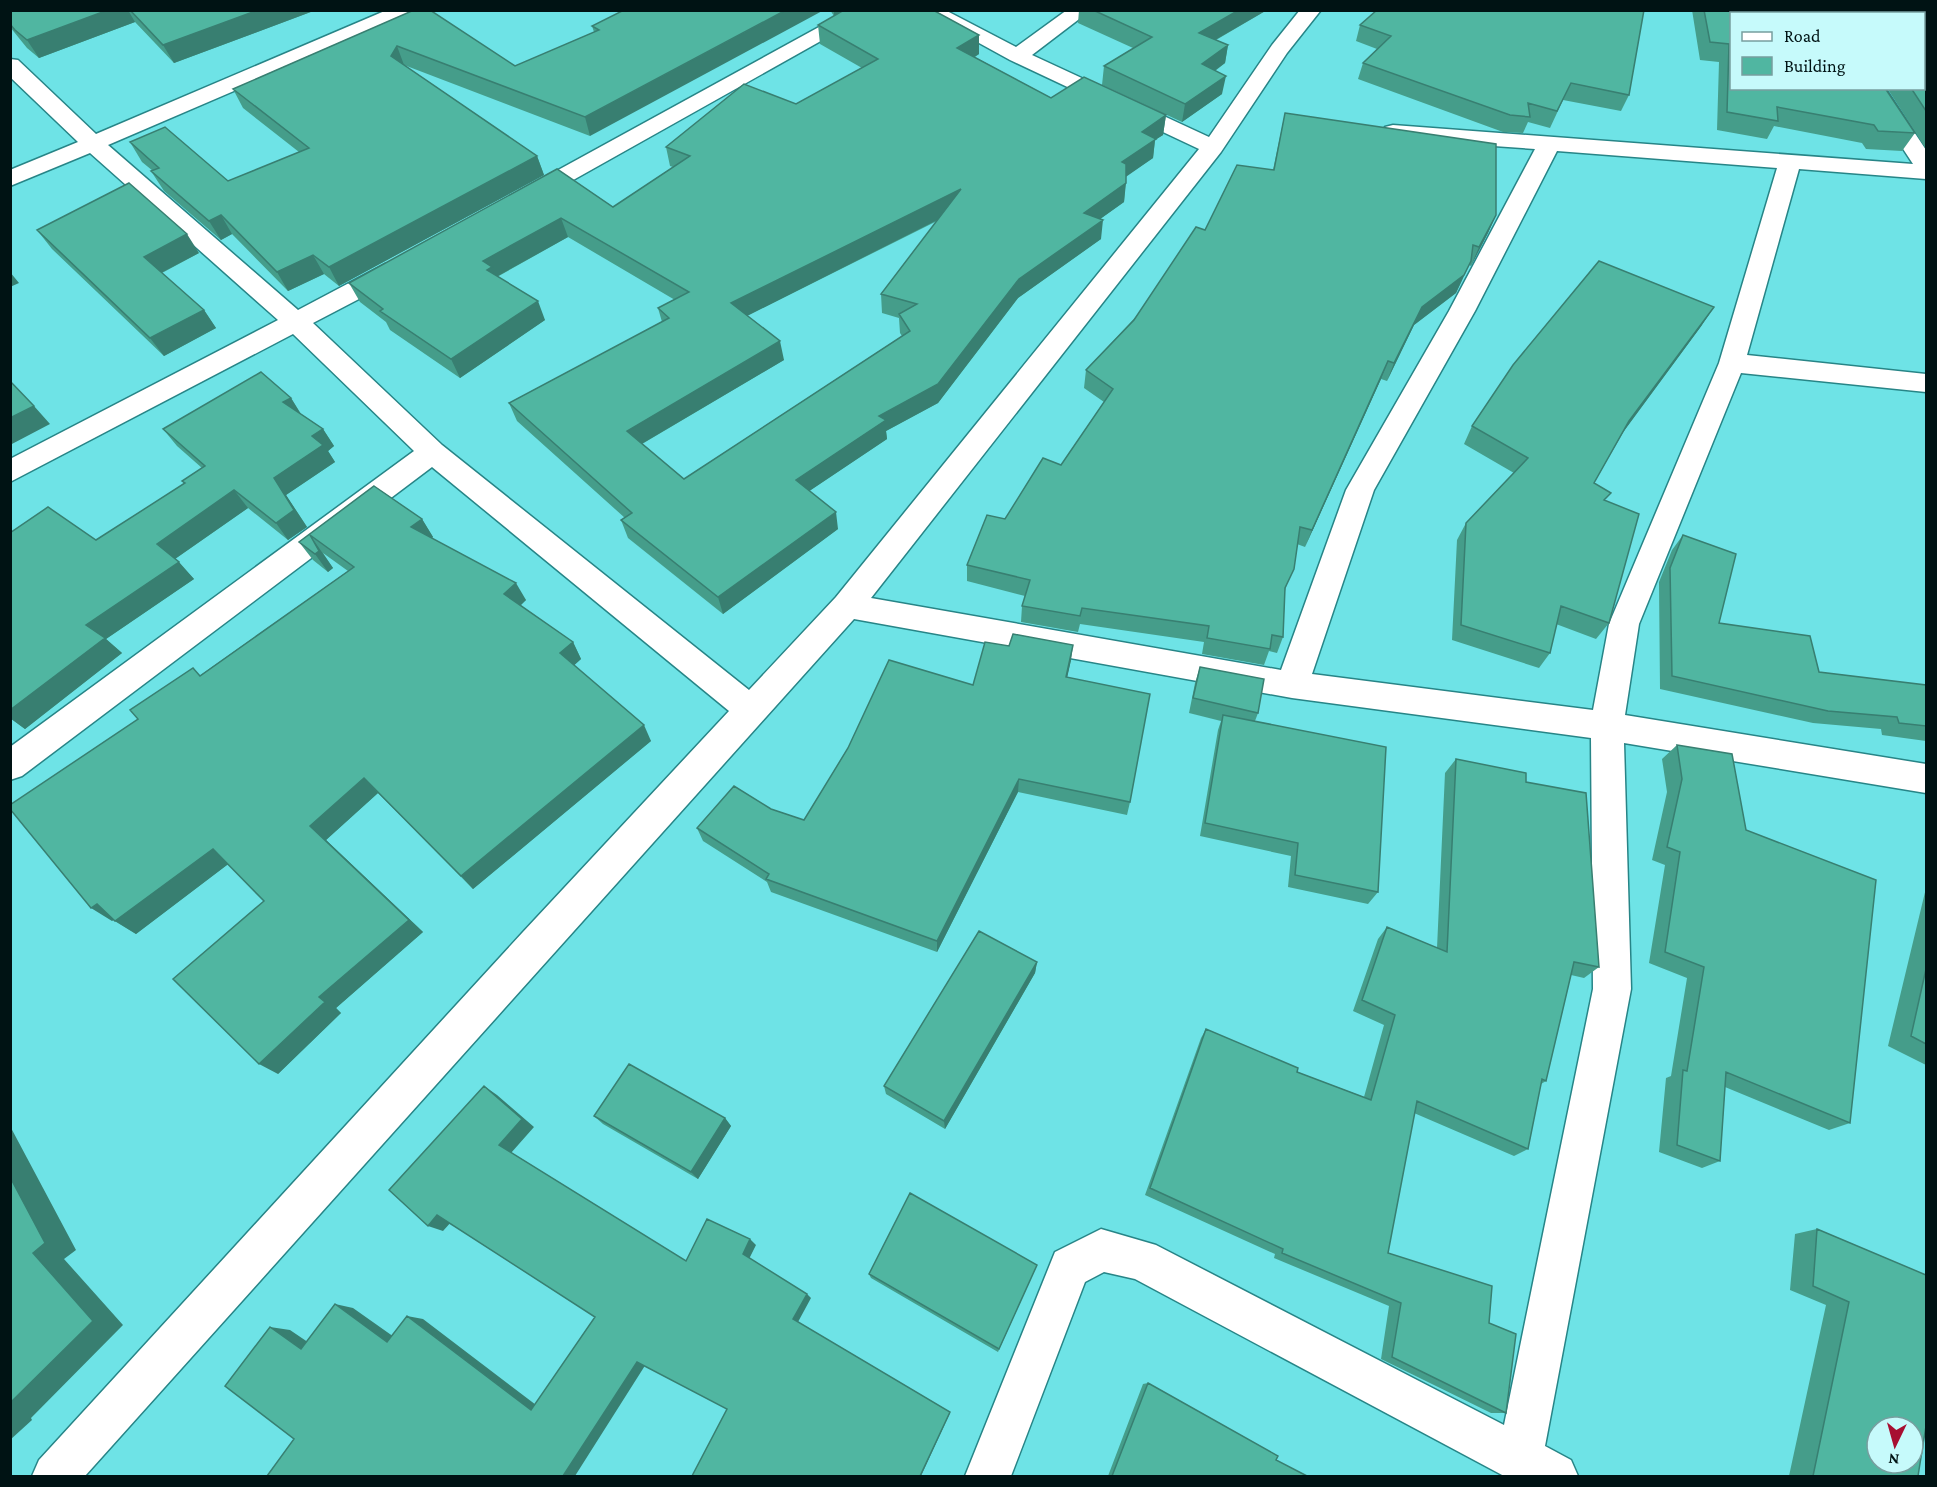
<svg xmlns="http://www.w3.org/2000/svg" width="1937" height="1487" viewBox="0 0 1937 1487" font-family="'Crimson Pro',serif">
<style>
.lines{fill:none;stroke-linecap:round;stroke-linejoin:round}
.minor-casing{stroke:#278587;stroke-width:3}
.minor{fill:#fff;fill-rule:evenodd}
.wall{fill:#459d8a;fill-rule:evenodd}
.shaded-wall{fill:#387f71}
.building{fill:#50b6a1;stroke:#387f71;stroke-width:1.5;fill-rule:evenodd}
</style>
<rect width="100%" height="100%" fill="#6ee3e6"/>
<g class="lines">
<g class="minor-casing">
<path id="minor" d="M387,10H416L413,14L108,145L298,310L385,264L394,262L403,264L406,270L403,276L313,323L442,445L749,690L836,597L1199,149L1010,60L919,10H945L1016,47L1067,10H1091L1032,55L1209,137L1272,45L1300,10H1321L1287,53L1221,152L871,598L1281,670L1346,490L1449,311L1535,149L1393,139L1385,137L1382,132L1385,127L1393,125L1913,164L1863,88H1885L1926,150V179L1799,169L1747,355L1926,374V392L1741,373L1639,624L1625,715L1926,764V793L1624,743L1631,989L1545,1446L1571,1460L1578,1476H1504L1135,1279L1104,1272L1085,1282L1011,1476H965L1055,1252L1101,1229L1156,1245L1504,1425L1593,989L1591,738L1292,698L854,619L85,1476H32L39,1460L523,932L729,711L432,467L22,776L10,780V747L414,451L293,334L10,482V459L278,320L90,153L10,186V170L78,142L10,77V59L18,60L96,134ZM1557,151L1777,168L1719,363L1609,624L1593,710L1312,674L1374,490L1475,311Z
M850,10H876L534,202L526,204L518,202L514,197L518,192Z"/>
</g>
<use href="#minor" class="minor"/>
</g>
<path class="wall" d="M10,10H316L174,63L135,22L39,58L27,48L10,27Z
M414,10L515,66L594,32L592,26L624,10L590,136L404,65L537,156L544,175L339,286L324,274L288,291L232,234L221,240L164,191L151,171H153L142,162L130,142L228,181L299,152L243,108L233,89Z
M830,10H933L979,35V54L975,57L1051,98L1166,115L1163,135L1155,140L1153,158L1126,176L1124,202L1100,219L1101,239L1018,298L938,403L886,431L887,439L809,491L838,529L723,614L628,538L621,520L625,518L517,421L509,403L662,322L658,308L675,300L568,237L497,277L545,320L460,378L390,330L386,322L360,302L349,283L557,169L613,207L673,167L670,166L666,147L796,104L862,68L820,44L818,25L834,16ZM937,221L881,294L882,313L899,318L900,333L902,336L684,479L642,444L784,360L747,316Z
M1079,10H1267L1216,40L1228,45L1225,63L1215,71L1222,94L1182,122L1102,85L1104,66L1133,48L1078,23Z
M1692,10H1827L1731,14L1915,133L1902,151L1866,149L1862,143L1774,126L1767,139L1717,130L1719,62L1700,60Z
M1360,25L1629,95L1621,111L1563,100L1550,128L1528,122L1523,133L1503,132L1358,79L1363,63L1377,49L1356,41Z
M1926,67V149L1887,88H1923Z
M1285,113L1496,215L1488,233L1471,266L1469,265L1456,293L1414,325L1387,381L1381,379L1305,547L1297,544L1285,591L1283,637L1277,653L1269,651L1264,665L1202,654L1204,642L1080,624L1078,632L1021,622L1022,606L1025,596L967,581V565L1005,519L1061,465L1104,402L1084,388L1086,370L1273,170Z
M37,230L199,253L162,273L204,310L216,328L164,356L52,249Z
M1702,325L1624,431L1594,483L1606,501L1609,623L1596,639L1556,624L1550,653L1539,668L1452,640L1457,540L1466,523L1514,473L1464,444L1472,426Z
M291,398L301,414L323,429L334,446L328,451L335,462L286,495L307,527L288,540L248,508L175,559L194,579L106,639L122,653L25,729L10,718V533L96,540L184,484L182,481L202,468L177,446L163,429Z
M374,486L422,519L433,537L432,538L526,600L520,605L573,642L581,659L574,665L651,741L473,889L378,793L326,840L423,932L336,1008L341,1013L278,1074L264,901L228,864L136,934L113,920L112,921L138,719L348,571L323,553L333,568L328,572L313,560L299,542Z
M1683,535L1719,623L1819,672L1926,685V741L1882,735L1881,729L1813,723L1660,689L1659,582L1672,550Z
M1071,660L1067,677L1130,802L1127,815L1018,792L937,952L771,892L767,882L703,841L697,828L771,809L804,820L973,685Z
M1200,667L1258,713L1255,721L1378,892L1368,904L1288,887L1291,856L1200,836L1218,730L1221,721L1189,713L1195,683Z
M1677,745L1746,830L1850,1123L1829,1130L1725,1087L1720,1161L1702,1168L1659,1152L1666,1078L1671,1076L1687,978L1649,963L1665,865L1652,860L1667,792L1662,759Z
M1456,759L1526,782L1599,967L1584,978L1571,975L1546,1081L1541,1084L1528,1149L1514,1156L1414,1113L1388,1253L1489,1323L1506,1413H1491L1381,1359L1389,1306L1274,1258L1275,1254L1145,1195L1201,1038L1206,1029L1297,1072L1364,1097L1384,1025L1353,1011L1378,939L1387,927L1437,948L1445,773Z
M1926,888V1065L1888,1046Z
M1037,962L1035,973L945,1129L886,1094L884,1086Z
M594,1116L725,1118L731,1126L698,1179L603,1124Z
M1817,1229L1926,1275L1918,1476H1789L1826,1305L1790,1290L1795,1234Z
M1037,1265L998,1352L871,1278L869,1274Z
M1148,1383L1276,1460L1307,1476H1108L1143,1384Z"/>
<path class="shaded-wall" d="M108,10H128L135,22L39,58L27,40Z
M258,10H316L174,63L163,45Z
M786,10H824L590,136L585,117Z
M834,10H845L834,16Z
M1239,10H1267L1196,51L1199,33Z
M979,35V54L957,67V48Z
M1228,45L1225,63L1198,83L1202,64Z
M397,46L404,65L391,56Z
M1226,76L1222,94L1182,122L1185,104Z
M1166,115L1163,135L1155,140L1153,158L1120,181L1122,162L1142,132Z
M537,156L544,175L339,286L329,267Z
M1126,183L1124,202L1082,232L1084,213Z
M961,189V208L735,322L731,303Z
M221,215L232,234L221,240L209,221Z
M1496,215L1488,233L1471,266L1479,247Z
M561,218L568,237L496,277L495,289L483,261Z
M1103,220L1101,239L1018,298L938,403L886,431L887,439L799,498L796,480L879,416L1019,279Z
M187,234L199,253L157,275L144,257Z
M313,255L324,274L288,291L277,272Z
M1471,261L1456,293L1414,325L1387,381L1394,363L1422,307Z
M10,272L19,283L10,287Z
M538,301L545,320L460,378L451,359Z
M1714,307L1702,325L1618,439L1629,421Z
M204,310L216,328L164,356L150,338Z
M780,341L784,360L633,449L627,431Z
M1388,361L1381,379L1305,547L1312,530Z
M291,398L302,416L283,402Z
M34,406L50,424L10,445V418Z
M323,429L334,446L328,451L335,462L286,495L307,527L288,540L276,523L274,478L312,436Z
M234,490L248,508L172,561L157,544Z
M836,512L838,529L723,614L718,597Z
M422,519L433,537L423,545L411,527Z
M310,535L333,568L328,572L315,554Z
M179,562L194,579L106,639L122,653L25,729L10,718V710L86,625Z
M516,583L526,600L514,612L504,594Z
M573,642L581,659L569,670L560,653Z
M1073,645L1071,660L1064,692L1066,677Z
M644,725L651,741L473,889L461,876Z
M364,778L378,793L326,840L423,932L336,1008L341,1013L278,1074L259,1064L319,997L310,826Z
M1019,779L1018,792L937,952V941Z
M213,849L231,862L136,934L115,921Z
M97,904L118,916L112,921L91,908Z
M1037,962L1035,973L945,1129L944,1121Z
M484,1086L497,1095L534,1127L511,1153L499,1145Z
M725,1118L731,1126L698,1179L691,1172Z
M10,1126L76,1250L64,1259L123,1325L31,1418L32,1420L10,1440V1403L33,1253L10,1177Z
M437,1215L452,1221L443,1231L428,1226Z
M750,1239L756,1245L749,1259L743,1254Z
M807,1294L811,1298L798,1322L793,1319Z
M335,1304L353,1308L404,1344L387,1342Z
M407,1316L423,1319L544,1411L531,1410Z
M270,1327L290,1330L321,1351L301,1349Z
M637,1362L646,1364L575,1476H563Z
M950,1412V1413L921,1476H920Z"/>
<path class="building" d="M10,10H108L27,40L15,30L10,24Z
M130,10H258L163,45Z
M414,10H430L515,66L599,30L592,26L624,10H786L585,117L397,46L391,56L537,156L329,267L313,255L277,272L221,215L209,221L151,171L159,168L130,142L165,127L228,181L309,148L233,89Z
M844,10H933L979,35L957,48L1051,98L1084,77L1166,115L1142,132L1156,139L1122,162L1126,164V183L1084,213L1103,220L1019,279L938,384L879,416L886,420L796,480L836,512L718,597L621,520L632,513L509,403L669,318L658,308L689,292L561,218L483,261L492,267L487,270L538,301L451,359L380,311L383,309L349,283L557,169L613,207L690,156L666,147L744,84L796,104L878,59L818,25ZM961,189L881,294L917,304L899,314L910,331L684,479L627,431L780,341L731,303Z
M1093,10H1239L1199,33L1228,45L1202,64L1226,76L1185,104L1104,66L1152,37Z
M1377,10H1644L1629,95L1571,83L1557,111L1528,103L1530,117L1510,115L1363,63L1391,36L1360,25Z
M1704,10H1827L1828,14H1731V88H1885L1915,133L1878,131L1874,125L1777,107L1778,121L1727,112L1729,44L1710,42Z
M1923,63L1926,67V111L1911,88H1923Z
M1285,113L1496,144V215L1479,247L1473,245L1471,261L1464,275L1422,307L1394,363L1388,361L1312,530L1300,527L1294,569L1285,588L1283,637L1272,635L1270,649L1207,638L1209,626L1082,608L1080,616L1022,606L1030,580L967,565L987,515L1005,519L1043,458L1061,465L1113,389L1086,370L1134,320L1196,227L1205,230L1237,165L1274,170Z
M129,183L187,234L144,257L204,310L150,338L37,230Z
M1599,261L1714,307L1629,421L1594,483L1611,493L1604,500L1639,514L1609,623L1561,606L1550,653L1461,625L1466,523L1528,458L1472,426L1513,365Z
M261,372L291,398L283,402L323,429L312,436L323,445L274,478L294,510L276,523L234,490L157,544L179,562L86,625L105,638L10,710V533L48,507L96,540L185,483L182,481L205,466L163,429Z
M10,381L34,406L10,418Z
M374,486L422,519L411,527L516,583L504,594L573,642L560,653L644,725L461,876L364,778L310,826L409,920L319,997L325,1002L259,1064L173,979L264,901L213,849L115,921L97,904L91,908L10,809V805L138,719L130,710L193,668L200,676L354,567L310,535L319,551L315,554L299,542Z
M1683,535L1736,554L1719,623L1810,636L1819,672L1926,685V726L1899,723L1897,717L1828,711L1672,676L1670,568Z
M1013,634L1073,645L1066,677L1150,694L1130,802L1019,779L937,941L766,879L769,874L697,828L734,786L771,809L804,820L848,748L889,660L973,685L985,642L1009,646Z
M1200,667L1264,679L1258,713L1193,698Z
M1223,715L1386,747L1378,892L1295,875L1298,843L1205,823Z
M1677,745L1732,754L1746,830L1876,880L1850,1123L1726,1072L1720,1161L1677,1145L1683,1070L1687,1071L1704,967L1665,952L1680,852L1667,847L1682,779Z
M1456,759L1526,773V782L1586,793L1599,967L1574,962L1546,1081L1542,1079L1528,1149L1417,1101L1388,1253L1492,1286L1489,1323L1516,1334L1506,1413L1392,1357L1401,1303L1282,1253L1283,1249L1150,1188L1206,1029L1298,1068L1297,1072L1371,1100L1395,1015L1362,1000L1387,927L1447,952Z
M979,931L1037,962L944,1121L884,1086Z
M1926,969V1044L1911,1036Z
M629,1064L725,1118L691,1172L594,1116Z
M484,1086L522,1119L499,1145L686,1261L707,1219L750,1239L743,1254L807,1294L793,1319L950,1412L920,1476H692L727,1409L637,1362L563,1476H267L294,1439L225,1386L270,1327L301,1349L335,1304L387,1342L407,1316L531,1410L595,1317L437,1215L428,1226L389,1190Z
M10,1177L45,1243L33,1253L93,1321L10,1403Z
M910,1193L1037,1265L999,1349L869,1274Z
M1817,1229L1926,1275V1426L1918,1476H1813L1849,1302L1813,1286ZM1877,1427H1913V1463H1877Z
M1148,1383L1278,1456L1276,1460L1307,1476H1112Z"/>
<rect width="1937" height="1487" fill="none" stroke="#001314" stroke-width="24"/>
<rect x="1730" y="12" width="195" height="78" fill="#c6fafb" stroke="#779e9f" stroke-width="1.5"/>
<rect x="1742" y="32" width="30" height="9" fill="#ffffff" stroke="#779e9f" stroke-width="1.5"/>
<text x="1784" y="42" font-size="18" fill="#001314">Road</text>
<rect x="1742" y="57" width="30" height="18" fill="#50b6a1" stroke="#779e9f" stroke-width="1.5"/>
<text x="1784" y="72" font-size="18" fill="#001314">Building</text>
<g transform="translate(1895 1445) rotate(185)"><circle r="28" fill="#c6fafb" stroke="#779e9f" stroke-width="1.5"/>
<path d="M0-4.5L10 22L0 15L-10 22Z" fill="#a70e31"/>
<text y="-9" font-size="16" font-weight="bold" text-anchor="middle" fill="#001314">N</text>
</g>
</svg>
